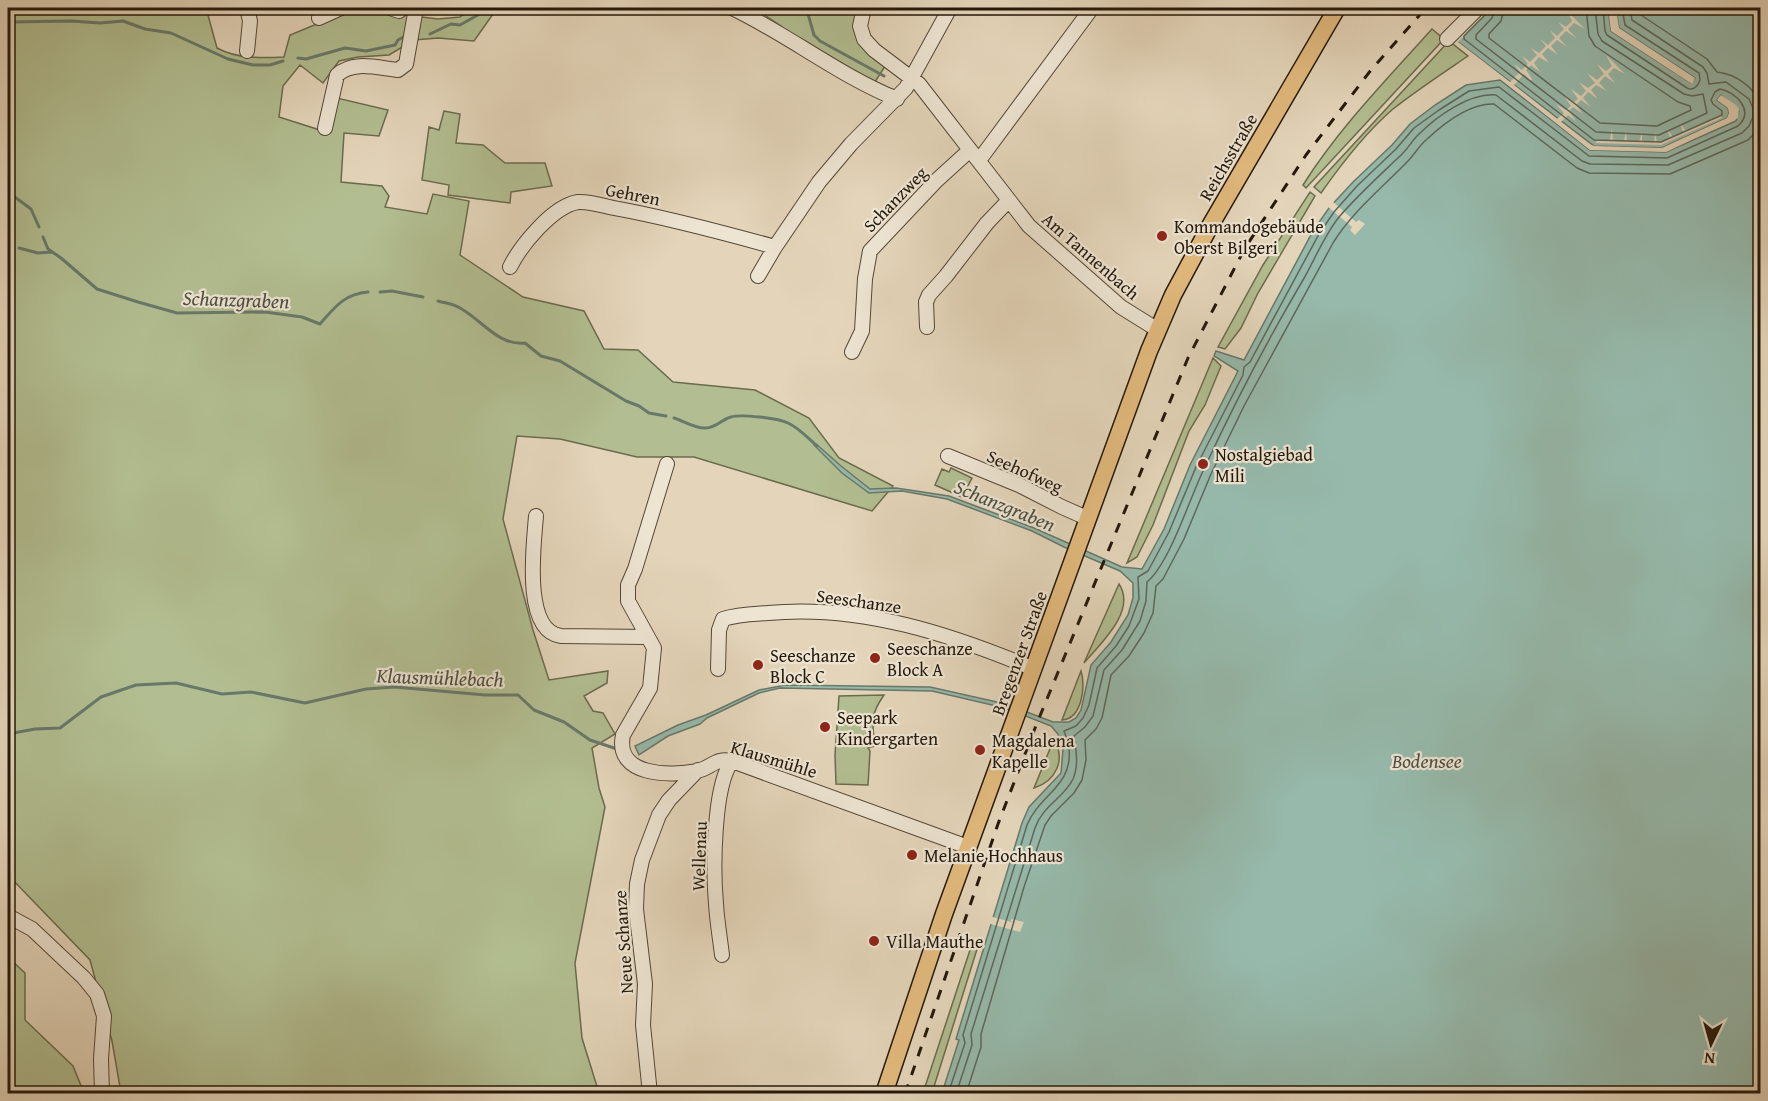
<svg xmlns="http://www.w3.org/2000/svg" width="1768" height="1101" viewBox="0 0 1768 1101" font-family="'Gentium Book Plus',serif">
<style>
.green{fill:#b2be91;stroke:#6b6b4e;stroke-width:1.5}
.water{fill:#96b9ab;stroke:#68796b;stroke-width:1.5}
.pier{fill:#e4d5ba}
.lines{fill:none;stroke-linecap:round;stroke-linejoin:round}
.shore{stroke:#5d685b;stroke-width:1.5}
.stream{stroke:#68796b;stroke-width:3}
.ferry{stroke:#4c5043;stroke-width:1.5;stroke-dasharray:8 6;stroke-linecap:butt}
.minor-casing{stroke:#544737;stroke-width:16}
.major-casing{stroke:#24180b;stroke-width:19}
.minor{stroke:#ede4d2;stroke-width:14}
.major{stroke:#e2ba7d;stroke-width:16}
.rail{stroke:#24180b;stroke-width:3;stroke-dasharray:10 10;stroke-linecap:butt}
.poi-dot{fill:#8f2418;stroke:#ede4d2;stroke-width:2}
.labels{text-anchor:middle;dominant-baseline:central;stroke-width:4.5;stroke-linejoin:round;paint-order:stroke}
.street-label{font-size:18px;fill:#24180b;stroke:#ede4d2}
.poi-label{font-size:18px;fill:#24180b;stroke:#ede4d2;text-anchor:start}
.water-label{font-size:20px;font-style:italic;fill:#4c5043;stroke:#ede4d2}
</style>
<rect width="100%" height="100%" fill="#e4d5ba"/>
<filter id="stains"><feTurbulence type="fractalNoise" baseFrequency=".00333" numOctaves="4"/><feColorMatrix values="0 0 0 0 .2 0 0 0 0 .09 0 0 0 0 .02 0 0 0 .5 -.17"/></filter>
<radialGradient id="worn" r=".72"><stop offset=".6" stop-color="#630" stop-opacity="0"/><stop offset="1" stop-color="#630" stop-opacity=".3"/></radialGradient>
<path class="green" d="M8,8H206L217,48C237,59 262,58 284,57L290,35L346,12L373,9L397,14L438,19L460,17L472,8H542L493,14L474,41L438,38L414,40L389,55L358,57L339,61L323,83L300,65L283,86L279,117L320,130L337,98L388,110L379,136L344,133L341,182L382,186L389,196L385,207L427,214L433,194L469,201L460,255L523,297L584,311L604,349L638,350L673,382L755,390L809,418L839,458L893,486L872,511L694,457H637L560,439L517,436L503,519L533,630L549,680L608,671L607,683L584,696L593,711L603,713L615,734L592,748L599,788L605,807L575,963L582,1038L599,1093H121L112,1041L90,960L8,875Z
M754,8H858L864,40L887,63L873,85L812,57L781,26Z
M1432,29L1444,39L1306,188L1303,185C1339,128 1388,78 1432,29Z
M1449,41L1468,56C1443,73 1417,90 1393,109C1365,133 1342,163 1321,193L1314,187Z
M444,111L460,114L456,143L483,145L505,163H545L552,186L511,192L510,203L448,195L449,185L422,180L429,127L439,130Z
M1310,192L1315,196L1258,293L1241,328L1225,349L1218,347L1263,265Z
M1213,358L1221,366L1205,405L1189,431L1153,525L1137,557L1127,563Z
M951,468L972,478L962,497L935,485L942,469L949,472Z
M1119,584C1137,611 1100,644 1084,663Z
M1081,671C1086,686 1082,719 1062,720Z
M884,695C870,715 872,722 875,746L868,748L870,751L868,785L836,784L835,755L839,696Z
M1054,739C1066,760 1056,781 1034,788Z
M972,944L978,946L932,1093H923Z
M8,957L25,973V1020L73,1066L84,1093H8Z"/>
<path class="water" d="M1484,8H1608L1611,31L1691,83L1695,78L1619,28L1616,8H1760V1093H942L959,1040L956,1039L1022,823L1029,807L1061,773L1063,749L1058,734L1051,726L1005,708L932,691L780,688L759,693L707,718L700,724L668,736L639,755L635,746L678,725L706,715L759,690L786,685L930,687L1006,704L1053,722H1069L1076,718L1081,710L1091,665L1111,642L1128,615L1133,598V583L1120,571L1064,547L1032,531L947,499L902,491L869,493L842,473L814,445L816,444L841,466L870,489L896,488L949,496L1034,528L1122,567L1142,569L1164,529L1190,465L1238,371L1214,356L1216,351L1244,360L1313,231L1329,208L1353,182L1392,145L1410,124L1435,105L1466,85L1500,80L1590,150L1666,152L1736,121L1739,111L1721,95L1717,100L1728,108L1729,113L1727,118L1662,148L1594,146L1453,38Z"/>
<path class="pier" d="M1487,8H1491L1458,42L1510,82L1520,72L1514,64L1522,70L1528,64L1522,56L1530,62L1537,55L1531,48L1539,53L1546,46L1540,39L1548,45L1555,38L1550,30L1557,36L1564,29L1558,22L1566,27L1572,21L1568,12L1585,29L1574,23L1568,29L1576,38L1566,31L1559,38L1567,47L1557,40L1551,46L1558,55L1548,48L1542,54L1549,63L1539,57L1534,63L1540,72L1531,65L1526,70L1532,79L1531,81L1524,74L1514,85L1557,119L1564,113L1556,104L1566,110L1571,106L1564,96L1573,103L1578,99L1571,89L1581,96L1586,91L1579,82L1588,88L1595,83L1587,73L1597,80L1604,74L1597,64L1606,71L1612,66L1606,55L1625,74L1614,68L1608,74L1615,83L1605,76L1599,83L1607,91L1596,85L1591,90L1598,99L1588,92L1583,98L1591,107L1581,100L1576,105L1583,114L1573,107L1569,111L1576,121L1568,115L1561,122L1589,144L1594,146L1662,148L1727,118L1729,113L1728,108L1717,100L1721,95L1736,105L1739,109L1738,118L1666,152L1590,150L1451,40L1455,39Z
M1608,8H1611L1614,29L1691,79L1617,30L1613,8H1616L1619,28L1695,78L1692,84L1611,31Z
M1721,116L1722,118L1661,145L1596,143L1597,140H1610L1612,128L1613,141H1624L1626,131L1627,141L1639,142L1642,132V142H1654L1655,132L1657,142H1660L1670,138L1667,129L1673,137L1683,132L1680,123L1686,131Z
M1332,201L1356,222L1359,220L1365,224L1355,235L1350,230L1352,227L1327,206Z
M989,916L1015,923L1011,921V919L1024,922L1020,932L987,923Z"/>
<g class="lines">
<path class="shore" d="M1495,8L1492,18L1476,35V39L1596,132L1659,135L1707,113L1703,94L1692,96L1684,94L1602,41L1598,34L1595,8
M1504,8L1501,21L1489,34V38L1600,123L1657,126L1691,110L1690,106L1678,102L1595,46L1589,36L1586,8
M1603,8L1605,31L1607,35L1687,88C1694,91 1698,86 1700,80L1699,73L1625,25L1622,8
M1639,8L1641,15L1707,59L1717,72C1735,74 1753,86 1760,103
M948,1094L965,1043L963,1035L1027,825C1039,795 1073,786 1069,749C1069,743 1066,737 1064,731L1076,726L1083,718L1089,705L1097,668L1116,646L1129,626L1139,599L1138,577L1148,571L1169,532L1196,467L1243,375L1244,367L1250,362L1319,234L1334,212L1357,186L1396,149L1414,128L1439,110L1469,91L1499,87L1589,156L1667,158L1738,126C1755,111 1736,92 1720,89L1715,92L1711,100L1713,104L1722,111V115L1661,142L1594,140L1464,39V36L1486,14L1488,8
M956,1094L972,1045L971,1034L1035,828C1043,805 1064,798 1073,779C1079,765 1076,750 1074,736L1085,727L1093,716L1104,670L1122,650L1140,621L1146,601L1147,582C1170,563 1190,497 1204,469C1234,404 1267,341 1303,280C1315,259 1324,236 1339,217C1358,195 1379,176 1400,156C1407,150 1411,142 1418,135C1437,116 1469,93 1496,95L1582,161L1590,164L1668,165L1742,133L1749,126L1753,117V108L1749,99L1726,82L1709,84L1707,73L1703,67L1632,20L1630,8
M966,1094L981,1047V1034L1024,887L1045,825L1051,816L1074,793L1082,780L1086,760L1085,740L1096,729L1102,718L1111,675L1129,656L1144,633L1153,613L1156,586L1163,579L1184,539L1211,474L1244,406L1333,243C1353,211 1382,188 1408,161C1414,155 1419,146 1426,140C1443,124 1469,103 1494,104L1577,168L1589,173L1670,174L1748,140L1755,133L1760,122"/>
<path class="stream" d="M762,8C779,15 792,4 808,14L814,35L820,41L884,76
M8,22L71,21L100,23L123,21L145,29L171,33L228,59L253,65H270L283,61
M430,34L451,24L460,25L485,11L501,8
M298,58L306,59L345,48L366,51L395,45L398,40L407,35
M8,192L31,209L39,227
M43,237L48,249L61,258L97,289L138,302L177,313L265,312L302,317L320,324C335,307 344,294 368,292
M19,248L38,253L52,252
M380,292L392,291L423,297
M438,301C445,303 454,304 460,308C482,320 498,346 525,343L541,356L560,361L626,401L639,406L649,413L666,416
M674,418C684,421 695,429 706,428C716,428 722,419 731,417C741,414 778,418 788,423C799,428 808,438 817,446
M8,734L35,729L60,728L101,697L136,685L176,683L222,694L251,692L305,703L366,689L395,687L485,695H518L534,710L564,722L590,740L620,750"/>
<path class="ferry" d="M1757,8L1760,45"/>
<g class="minor-casing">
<path id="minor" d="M247,8L250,21L247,51
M390,8L399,11L402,8
M732,8C789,35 838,75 897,99
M864,8L860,26L864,39L874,50L919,84L1029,226L1121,307L1158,330
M319,18L341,8
M1447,39L1478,8
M325,128L337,75C353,60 378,68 398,70L406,64L416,8
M977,159L983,155L1092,8
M510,267C521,245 553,206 578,202C589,201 604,206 614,208C669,218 721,232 775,247
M758,276L775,247L819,182L851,144L906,88L950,8
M927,327L926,302L929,295L946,276L987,223L1009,200
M852,352L862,331L865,279L870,251L937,180L970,150
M948,456L1019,485L1062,507L1087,518
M667,464L635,569L628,585V601L654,648L650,688L623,735C614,777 671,776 697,771C711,768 716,757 732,761L968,847
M536,516C534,543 522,631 561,636L647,637
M718,669L719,630L723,619C738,614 753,614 768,613C859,604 951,634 1034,669
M8,916L32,929L84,978L97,994L104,1016L101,1059L102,1094
M722,955C720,938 717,921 716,904C713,871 713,786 732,761
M650,1094L643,1025L645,984L636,909L637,884L642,860L659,815L669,800L698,770"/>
</g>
<g class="major-casing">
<path id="major" d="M884,1094L944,914L1149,351L1173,295L1210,226L1337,8"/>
</g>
<use href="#minor" class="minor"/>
<use href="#major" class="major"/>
<path class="rail" d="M905,1094L998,824L1037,723L1188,358L1245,248L1306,155L1371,70L1426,8"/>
</g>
<g class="poi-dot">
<circle cx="1162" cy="236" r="6"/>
<circle cx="1203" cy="464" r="6"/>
<circle cx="875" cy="658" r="6"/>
<circle cx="758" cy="665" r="6"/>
<circle cx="825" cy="727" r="6"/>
<circle cx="980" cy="750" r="6"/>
<circle cx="912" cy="855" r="6"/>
<circle cx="874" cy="941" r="6"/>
</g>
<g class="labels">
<g class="street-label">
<text transform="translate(1228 157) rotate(-60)">Reichsstraße</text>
<text transform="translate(633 194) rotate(11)">Gehren</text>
<text transform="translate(895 199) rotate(-46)">Schanzweg</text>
<text transform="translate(1091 256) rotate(41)">Am Tannenbach</text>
<text transform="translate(1025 471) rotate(24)">Seehofweg</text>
<text transform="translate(859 601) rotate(8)">Seeschanze</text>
<text transform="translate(1019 653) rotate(-70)">Bregenzer Straße</text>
<text transform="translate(774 759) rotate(17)">Klausmühle</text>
<text transform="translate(699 856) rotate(-88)">Wellenau</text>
<text transform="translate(623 942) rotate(-94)">Neue Schanze</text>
</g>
<g class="poi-label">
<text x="1174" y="226">Kommandogebäude<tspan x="1174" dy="21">Oberst Bilgeri</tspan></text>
<text x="1215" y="454">Nostalgiebad<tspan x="1215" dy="21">Mili</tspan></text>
<text x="887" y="648">Seeschanze<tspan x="887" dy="21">Block A</tspan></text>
<text x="770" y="655">Seeschanze<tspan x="770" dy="21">Block C</tspan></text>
<text x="837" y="717">Seepark<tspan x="837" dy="21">Kindergarten</tspan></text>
<text x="992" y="740">Magdalena<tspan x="992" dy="21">Kapelle</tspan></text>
<text x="924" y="855">Melanie Hochhaus</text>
<text x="886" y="941">Villa Mauthe</text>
</g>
<g class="water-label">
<text transform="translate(236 299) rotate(2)">Schanzgraben</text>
<text transform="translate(1005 505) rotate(22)">Schanzgraben</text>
<text transform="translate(440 677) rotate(2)">Klausmühlebach</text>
<text x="1427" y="760">Bodensee</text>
</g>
</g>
<rect width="1768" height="1101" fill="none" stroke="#e4d5ba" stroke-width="30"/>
<rect x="9" y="9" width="1750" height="1083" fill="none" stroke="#24180b" stroke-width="3"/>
<rect x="15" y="15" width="1738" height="1071" fill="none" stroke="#24180b" stroke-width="1.5"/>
<g transform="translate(1711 1044) rotate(185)" stroke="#ede4d2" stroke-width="4.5" paint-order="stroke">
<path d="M0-4.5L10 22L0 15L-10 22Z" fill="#24180b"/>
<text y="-9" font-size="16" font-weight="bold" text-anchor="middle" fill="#24180b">N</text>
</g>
<rect width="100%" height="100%" filter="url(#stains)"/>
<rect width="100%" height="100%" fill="url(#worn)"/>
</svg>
